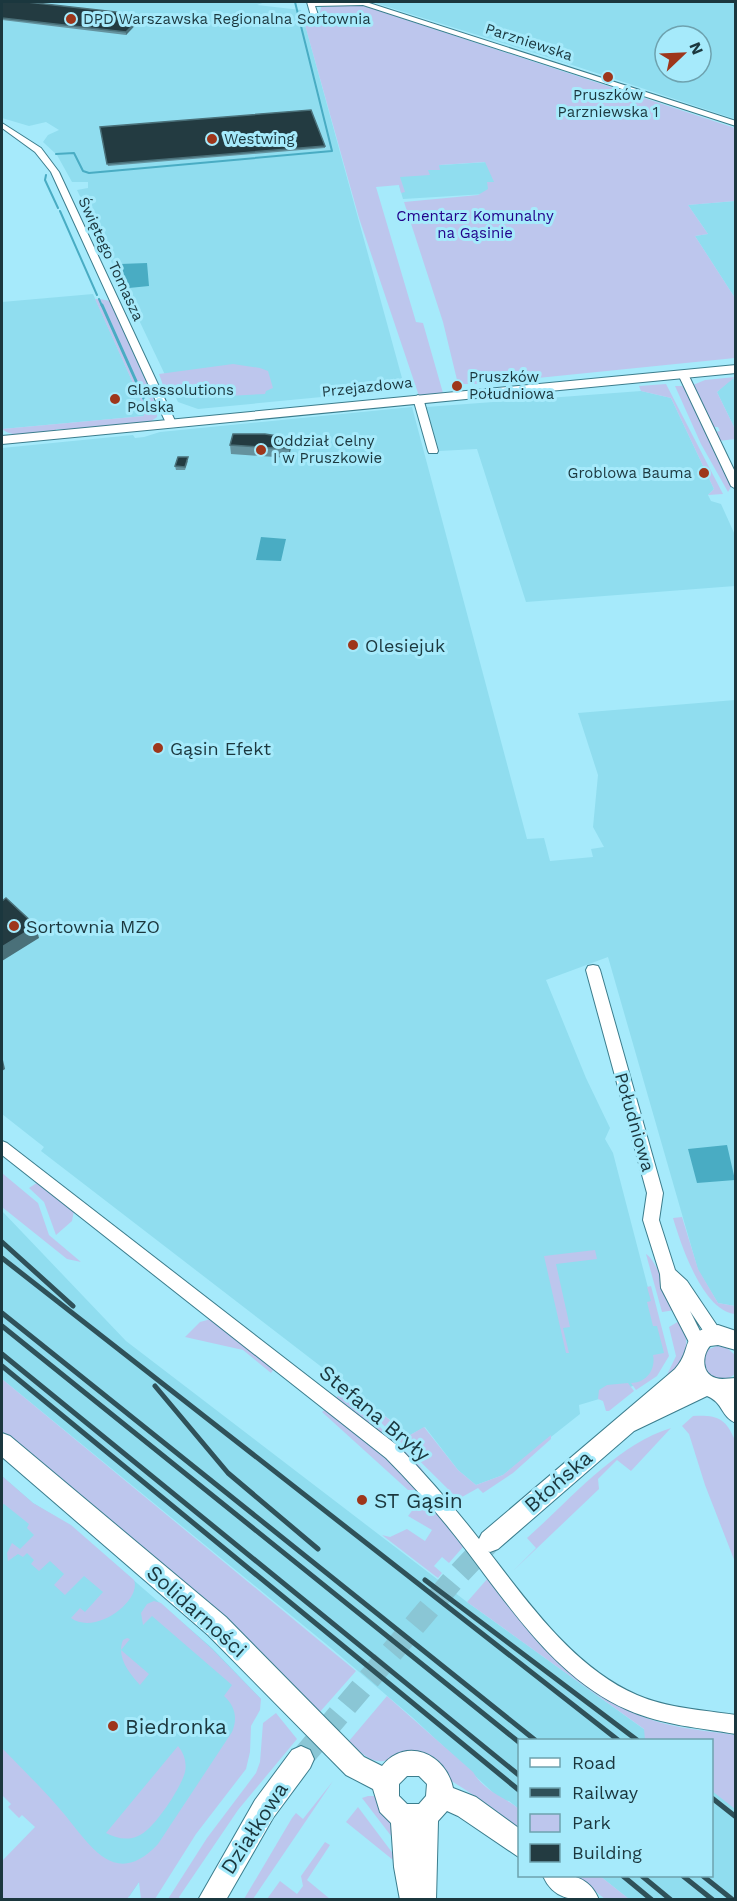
<svg xmlns="http://www.w3.org/2000/svg" width="737" height="1901" viewBox="0 0 737 1901" font-family="'Work Sans',sans-serif">
<style>
.built{fill:#90ddef;fill-rule:evenodd}
.green{fill:#bdc6ed}
.water{fill:#49acc3}
.lines{fill:none;stroke-linecap:round;stroke-linejoin:round}
.stream-far1{stroke:#49acc3;stroke-width:2}
.stream{stroke:#49acc3;stroke-width:3}
.tertiary-tunnel{stroke:#8ac6d5;stroke-width:23;stroke-dasharray:23 12;stroke-linecap:butt}
.minor-casing{stroke:#3b7d8d;stroke-width:2}
.tertiary-casing{stroke:#3b7d8d;stroke-width:2}
.minor{fill:#fff;fill-rule:evenodd}
.tertiary{fill:#fff;fill-rule:evenodd}
.rail{stroke:#2f5159;stroke-width:5}
.wall{fill:#64929e}
.shaded-wall{fill:#4a7079}
.building{fill:#233b41;stroke:#4a7079;stroke-width:1.5}
.poi-dot{fill:#9e361b;stroke:#a6eafb;stroke-width:2}
.labels{text-anchor:middle;dominant-baseline:central;stroke-width:6;stroke-linejoin:round;paint-order:stroke}
.far-poi-label{font-size:15px;fill:#1b373e;stroke:#a6eafb;text-anchor:start}
.far-street-label{font-size:15px;fill:#1b373e;stroke:#a6eafb}
.far-park-label{font-size:15px;fill:#21008a;stroke:#a6eafb}
.poi-label{font-size:18px;fill:#1b373e;stroke:#a6eafb;text-anchor:start}
.street-label{font-size:18px;fill:#1b373e;stroke:#a6eafb}
.near-street-label{font-size:21px;fill:#1b373e;stroke:#a6eafb}
.near-poi-label{font-size:21px;fill:#1b373e;stroke:#a6eafb;text-anchor:start}
</style>
<rect width="100%" height="100%" fill="#a6eafb"/>
<path class="built" d="M2,2H265L257,5L301,10L405,389L198,409L178,402L77,190L88,188V182H72L57,155L43,142L48,135L59,130L46,122L29,126L2,118Z
M372,2H735V119L557,60ZM665,36H701V72H665Z
M489,162L502,193L403,199L394,168Z
M735,201V298L695,236L708,234L688,205Z
M93,294L142,403L144,416L2,429V302Z
M735,378V429L717,392L731,379Z
M641,391L671,398L714,489L708,495L711,501L721,504L735,535V586L526,602L477,449L439,451L426,407Z
M412,407L527,839L544,838L550,861L593,857L591,849L604,847L593,827L598,775L578,713L735,700V1306L718,1303L698,1270L608,957L546,980L586,1078L610,1128L605,1139L613,1153L666,1357L655,1375L616,1394L579,1405L580,1414L503,1475L476,1485L458,1470L425,1427L410,1435L41,1151L44,1147L2,1114V448L133,435L135,438L144,437L160,432Z
M2,1211L126,1341L467,1602L659,1740H520L519,1809L509,1801L501,1800L412,1717L331,1648L2,1379Z
M2,1476L33,1503L71,1526L212,1648L261,1699L129,1897L2,1774Z
M712,1756L735,1757V1899H629L600,1876H712Z"/>
<path class="green" d="M349,5L364,6L735,128V201L688,205L708,234L695,236L735,298V358L477,384H458L443,322L404,202L478,195L488,189L487,182H494L485,162L439,165L440,170H428L430,175L400,177L405,192L401,193L399,185L376,187L416,322L423,323L443,393L419,396L359,218L305,25L323,24L319,18L321,7Z
M95,299H99L150,410L100,299L110,301L158,409L157,417L150,422L63,431V429H56V432C41,433 15,440 2,429L144,416L142,403Z
M233,364L260,368L268,371L273,388L266,391L265,394L189,398L178,390L164,388L159,374Z
M735,377L717,392L735,429V439L719,441L715,432L720,431L718,427H712L693,385L705,380Z
M666,384L723,494L708,495L714,489L671,398L641,391L639,386Z
M675,386H683L731,487L728,492L701,444Z
M2,1173L38,1203L49,1235L81,1262L67,1259L2,1207Z
M38,1182L74,1211L72,1221L56,1235L44,1202L29,1188Z
M682,1217L698,1269L718,1303L735,1306V1314C703,1311 681,1245 673,1218Z
M595,1250L597,1259L556,1264L570,1327L563,1328L569,1353H566L544,1256Z
M646,1254C656,1259 669,1297 675,1310L662,1312Z
M651,1286L669,1356L657,1376L636,1390L631,1383C646,1383 656,1370 653,1355L664,1353L657,1326H653L647,1302L651,1301L647,1287Z
M211,1319L275,1367L271,1373L243,1350L185,1337L200,1322Z
M681,1320C691,1347 688,1359 666,1377L676,1356L669,1327Z
M717,1346L727,1348L735,1355V1374C722,1385 708,1377 702,1363L707,1350Z
M2,1379L356,1671L319,1713L194,1593L2,1431Z
M628,1383L634,1391L609,1411H606L603,1401L598,1399L599,1390L607,1385Z
M342,1384L410,1435L424,1427L458,1470L476,1485L503,1475L551,1435V1439L513,1473L483,1493L478,1488L462,1497H456Z
M341,1392H344L420,1466L430,1481L372,1426L336,1398Z
M327,1408L389,1459L419,1490H408L322,1412Z
M693,1416C718,1415 725,1418 735,1440V1562L705,1485L689,1434L682,1426Z
M671,1428L631,1471L617,1460L598,1479L599,1489L513,1571L536,1548L527,1538C571,1499 616,1445 671,1428Z
M2,1476L33,1503L71,1525L134,1580C142,1600 96,1636 71,1618L80,1608L85,1612L103,1592L84,1576L65,1595L54,1585L64,1574L50,1561L39,1571L31,1564L34,1560L27,1553L23,1557L18,1554L8,1561L7,1553L12,1543L20,1549L34,1535L27,1528L29,1524L4,1504L2,1505Z
M423,1496L463,1547L449,1563L442,1557L434,1566L442,1573L438,1578L382,1535L390,1537L407,1529L425,1541L432,1530L408,1516Z
M488,1578C535,1637 579,1697 655,1721C681,1729 709,1731 735,1735V1809L712,1791V1740H645L644,1729L467,1602Z
M154,1601L161,1603L212,1649L261,1699L260,1710L251,1726L250,1752L246,1769L196,1834L155,1899H141L139,1882L127,1899H2V1861L35,1827L22,1815L19,1818L8,1807L11,1804L2,1795V1748C21,1768 41,1787 59,1808C88,1841 113,1892 158,1844L232,1732C238,1718 235,1706 224,1696L232,1685L152,1616L143,1625L141,1613L147,1604Z
M127,1638L130,1639L121,1650L149,1674L140,1685C129,1673 116,1657 123,1640Z
M387,1696L473,1772C485,1792 503,1796 519,1809V1829C496,1809 470,1792 445,1777C436,1772 401,1759 392,1759C391,1758 385,1761 384,1761C369,1763 358,1750 349,1741Z
M276,1713L297,1739L238,1810L179,1897L180,1899H168L207,1838L256,1773L260,1762L263,1723Z
M178,1746C184,1753 187,1763 185,1772C181,1788 153,1831 138,1836C127,1841 116,1838 106,1833Z
M333,1781L253,1899H244L292,1818L296,1813L303,1819Z
M368,1796H376L392,1820L395,1841L362,1798Z
M358,1807L397,1859L398,1864L346,1822Z
M325,1842L330,1845L307,1880L330,1899H267L280,1881L297,1894L303,1886L301,1876Z
M576,1876H600L629,1899H605Z"/>
<path class="water" d="M147,263L149,286L129,288L120,264Z
M261,537L286,539L281,561L256,560Z
M727,1145L735,1180L697,1183L688,1149Z"/>
<g class="lines">
<path class="stream-far1" d="M56,154L74,153L83,171L89,173L332,151L295,2
M46,175L45,180L58,208
M60,211L97,295
M99,299L102,306"/>
<path class="stream" d="M102,305L149,410"/>
<path class="tertiary-tunnel" d="M301,1759L453,1580L490,1541"/>
<g class="minor-casing">
<path id="minor" d="M307,2H366L736,121V126L363,5L315,6L320,21L313,23Z
M2,123L41,148L59,172L176,423L174,425L166,423L51,172L35,152L2,128Z
M680,372L688,374L736,474V489L731,486L678,374Z
M418,395L423,398L438,451L437,453H429L428,451L413,398Z
M593,965L598,966L600,970L663,1193L659,1220L675,1270L687,1281L724,1336L722,1341L716,1343L710,1341L690,1311L706,1343L704,1348L698,1350L692,1348L661,1288L660,1274L643,1220L647,1193L586,970L588,966Z
M2,1141L7,1143L398,1446C427,1476 454,1507 479,1539C523,1595 570,1666 637,1695C667,1708 703,1710 736,1715V1734C700,1728 662,1725 628,1710C558,1680 512,1610 467,1551C442,1518 415,1487 386,1458L2,1155Z"/>
</g>
<g class="tertiary-casing">
<path id="tertiary" d="M736,365V373L2,444V436Z
M718,1325L736,1331V1350L718,1345L710,1346C702,1355 701,1374 716,1378C722,1380 729,1378 736,1378V1423C721,1417 723,1402 707,1396L634,1431L498,1549L490,1552L482,1549L478,1541L482,1533L675,1369C695,1347 676,1334 718,1325Z
M2,1433L10,1436L226,1617L364,1757L382,1766C406,1736 446,1754 453,1788L476,1797L520,1829V1858L458,1816L447,1811L438,1821L436,1900H400L394,1867L391,1823L380,1812L373,1789L346,1775L208,1635L2,1457ZM407,1776H419L427,1784L426,1796L419,1804H407L399,1796V1784Z
M301,1746L310,1750L314,1759L310,1768L273,1818L226,1900H198L255,1800L292,1750Z
M543,1876C566,1873 589,1874 599,1900C574,1900 554,1901 543,1876Z"/>
</g>
<use href="#minor" class="minor"/>
<use href="#tertiary" class="tertiary"/>
<path class="rail" d="M2,1242L73,1306
M2,1258L618,1740
M2,1313L535,1740
M2,1326L520,1743
M2,1354L520,1776
M2,1366L520,1791
M155,1386L228,1473L318,1549
M425,1580L637,1740
M712,1798L736,1817
M623,1876L652,1900
M642,1876L671,1900
M683,1876L713,1900
M703,1876L733,1900"/>
</g>
<path class="wall" d="M2,2L143,17L126,35L2,20Z
M100,127L325,146V148L108,166Z
M291,438V447L289,458L231,454L230,445Z
M188,461L185,470H176L175,466Z"/>
<path class="shaded-wall" d="M143,15V17L126,35V32Z
M291,438V447L289,458V449Z
M36,926L39,938L2,961V947Z
M3,1060L5,1069L2,1071V1061Z"/>
<path class="building" d="M2,2H27L143,15L126,32L2,18Z
M311,110L325,146L107,164L100,127Z
M233,434H265L291,438L289,449L230,445Z
M178,457H188L185,467L175,466Z
M6,898L36,926L2,947V901Z"/>
<g class="poi-dot">
<circle cx="71" cy="19" r="6"/>
<circle cx="608" cy="77" r="6"/>
<circle cx="212" cy="139" r="6"/>
<circle cx="457" cy="386" r="6"/>
<circle cx="115" cy="399" r="6"/>
<circle cx="261" cy="450" r="6"/>
<circle cx="704" cy="473" r="6"/>
<circle cx="353" cy="645" r="6"/>
<circle cx="158" cy="748" r="6"/>
<circle cx="14" cy="926" r="6"/>
<circle cx="362" cy="1500" r="6"/>
<circle cx="113" cy="1726" r="6"/>
</g>
<g class="labels">
<g class="far-poi-label">
<text x="83" y="19">DPD Warszawska Regionalna Sortownia</text>
<text x="608" y="95" text-anchor="middle">Pruszków<tspan x="608" dy="17">Parzniewska 1</tspan></text>
<text x="224" y="139">Westwing</text>
<text x="469" y="377">Pruszków<tspan x="469" dy="17">Południowa</tspan></text>
<text x="127" y="390">Glasssolutions<tspan x="127" dy="17">Polska</tspan></text>
<text x="273" y="441">Oddział Celny<tspan x="273" dy="17">I w Pruszkowie</tspan></text>
<text x="692" y="473" text-anchor="end">Groblowa Bauma</text>
</g>
<g class="far-street-label">
<text transform="translate(529 42) rotate(18)">Parzniewska</text>
<text transform="translate(111 259) rotate(65)">Świętego Tomasza</text>
<text transform="translate(367 387) rotate(-6)">Przejazdowa</text>
</g>
<g class="far-park-label">
<text x="475" y="216">Cmentarz Komunalny<tspan x="475" dy="17">na Gąsinie</tspan></text>
</g>
<g class="poi-label">
<text x="365" y="645">Olesiejuk</text>
<text x="170" y="748">Gąsin Efekt</text>
<text x="26" y="926">Sortownia MZO</text>
</g>
<g class="street-label">
<text transform="translate(635 1122) rotate(74)">Południowa</text>
</g>
<g class="near-street-label">
<text transform="translate(375 1413) rotate(40)">Stefana Bryły</text>
<text transform="translate(558 1481) rotate(-41)">Błońska</text>
<text transform="translate(197 1611) rotate(42)">Solidarności</text>
<text transform="translate(254 1828) rotate(-57)">Działkowa</text>
</g>
<g class="near-poi-label">
<text x="374" y="1500">ST Gąsin</text>
<text x="125" y="1726">Biedronka</text>
</g>
</g>
<rect width="737" height="1901" fill="none" stroke="#1b373e" stroke-width="6"/>
<rect x="518" y="1739" width="195" height="138" fill="#a6eafb" stroke="#6ea2af" stroke-width="1.5"/>
<rect x="530" y="1758" width="30" height="9" fill="#ffffff" stroke="#6ea2af" stroke-width="1.5"/>
<text x="572" y="1769" font-size="18" fill="#1b373e">Road</text>
<rect x="530" y="1788" width="30" height="9" fill="#2f5159" stroke="#6ea2af" stroke-width="1.5"/>
<text x="572" y="1799" font-size="18" fill="#1b373e">Railway</text>
<rect x="530" y="1814" width="30" height="18" fill="#bdc6ed" stroke="#6ea2af" stroke-width="1.5"/>
<text x="572" y="1829" font-size="18" fill="#1b373e">Park</text>
<rect x="530" y="1844" width="30" height="18" fill="#233b41" stroke="#6ea2af" stroke-width="1.5"/>
<text x="572" y="1859" font-size="18" fill="#1b373e">Building</text>
<g transform="translate(683 54) rotate(67)"><circle r="28" fill="#a6eafb" stroke="#6ea2af" stroke-width="1.5"/>
<path d="M0-4.5L10 22L0 15L-10 22Z" fill="#9e361b"/>
<text y="-9" font-size="16" font-weight="bold" text-anchor="middle" fill="#1b373e">N</text>
</g>
</svg>
